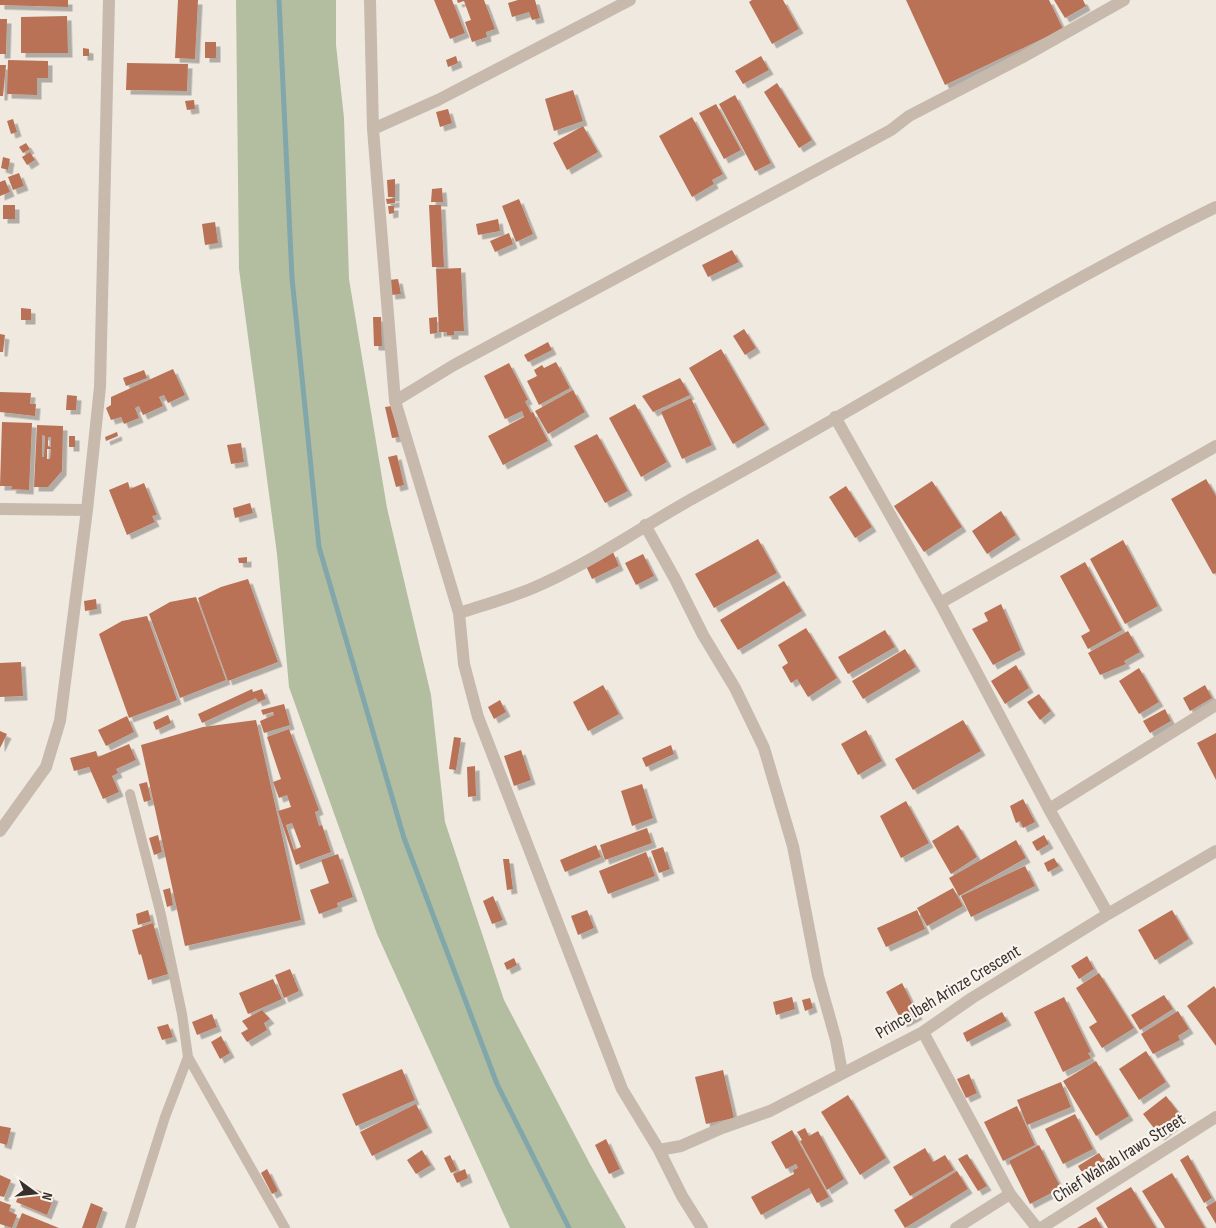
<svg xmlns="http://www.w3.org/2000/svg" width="1216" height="1228" viewBox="0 0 1216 1228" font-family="'Sofia Sans Condensed',sans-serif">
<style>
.green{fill:#b3bea1}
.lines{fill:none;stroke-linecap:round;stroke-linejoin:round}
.stream{stroke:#82a7aa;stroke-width:5}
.building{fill:#b97255;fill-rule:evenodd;filter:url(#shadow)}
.lane{stroke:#c7baad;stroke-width:10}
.street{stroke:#c7baad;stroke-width:12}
.labels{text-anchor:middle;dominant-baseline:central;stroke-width:4.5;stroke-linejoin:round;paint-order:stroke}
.street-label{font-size:18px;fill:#362f2b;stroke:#f8f3ec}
</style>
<defs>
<filter id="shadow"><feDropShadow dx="4.5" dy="4.5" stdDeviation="0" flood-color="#0004"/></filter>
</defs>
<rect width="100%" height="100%" fill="#f0e9e0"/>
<path class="green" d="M236,0H336V45L344,118L349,279L387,508L431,695L445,822L504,1000L590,1164L626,1228H510L377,934L289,687L277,554L239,269Z"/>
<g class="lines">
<path class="stream" d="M279,0L292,278L319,547L404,838L497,1084L569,1228"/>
</g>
<path class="building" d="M0,0H68V7L0,5Z
M178,0H198L195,59L175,58Z
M434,0H452L465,33L450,39Z
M457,0H484L495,29L486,32L487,37L472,42L465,22L471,20L464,1L458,3Z
M518,0H535L540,18L532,20L529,12L512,17L508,3Z
M752,0H783L799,29L772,44L749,2Z
M906,0H1049L1063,29L945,85Z
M1054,0H1083L1086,6L1065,18Z
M67,16L68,53H21V17Z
M0,19H7L6,54H0Z
M205,42H216V58H205Z
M83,48L89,49V56H83Z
M456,56L458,63L448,67L446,60Z
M761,56L769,70L743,84L735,71Z
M8,60L48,61V78H37V95L7,94Z
M127,63L188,64L187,91L126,90Z
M0,65H6L3,96H0Z
M777,83L812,140L799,148L764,92Z
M573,90L583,121L554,131L545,99Z
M735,95L771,163L755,171L719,104Z
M194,100L195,109L187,110L185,101Z
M716,104L741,150L724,159L699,113Z
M448,109L452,123L440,127L436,112Z
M692,117L723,174L712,180L714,184L692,197L659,136Z
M13,119L17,132L11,134L7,121Z
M583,126L598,152L567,170L553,143Z
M26,143L30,149L23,153L19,147Z
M30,152L35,160L27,165L22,157Z
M3,157L10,159L8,170L1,168Z
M19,173L24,186L13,190L8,177Z
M395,179V197H388L387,180Z
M5,180L10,192L0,196V182Z
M442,188L443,202H431L432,189Z
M395,198V203L387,204L386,199Z
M519,199L533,234L516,242L502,206Z
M3,205H15V219H3Z
M429,205H441L444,267H432Z
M388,206H394V213L389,214Z
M498,219L500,231L478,235L476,224Z
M215,222L218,243L205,245L202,224Z
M509,233L513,244L495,252L490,241Z
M732,250L739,262L708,277L702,265Z
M461,268L464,331H454V335H447V332H439L436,269Z
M398,279L401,294L391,295L389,280Z
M21,308L31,309V320H21Z
M373,317H381L382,346H374Z
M437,317V333L430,334L429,318Z
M744,329L756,348L745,355L733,336Z
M0,334L5,335L3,352H0Z
M548,342L552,350L528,362L524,355Z
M721,349L765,425L733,444L689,368Z
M556,362L570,388L539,405L527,381L537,376L534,370L542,365L544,368Z
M509,363L528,400L525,401L531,413L533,412L548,441L503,465L488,436L524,417L522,411L505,419L484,376Z
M173,369L185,395L168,403L164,395L159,397L163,406L143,415L139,406L135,408L139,418L124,424L121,417L111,420L106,408L111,405V397Z
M144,370L147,378L126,386L123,378Z
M680,378L690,395L653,412L642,396Z
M573,390L585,412L548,434L535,411Z
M0,392L31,393L30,404H36L35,416L0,412Z
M67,395L77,396L76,410H66Z
M691,398L712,445L682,459L661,412Z
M635,404L667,462L641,477L609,418Z
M392,406L399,437L392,438L385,407Z
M2,422L32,423L29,490L11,489L12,486H0Z
M37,425L63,426L62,471L48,487H34ZM42,435L45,436L44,457H42ZM48,437H51V447L48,446ZM47,449H51L50,459H47Z
M117,432L118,436L106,441L105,437Z
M597,434L628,491L605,503L574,446Z
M69,436H75V447H69Z
M241,443L244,462L231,464L227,445Z
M397,455L404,485L396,487L388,457Z
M1206,479L1216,496V573L1213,574L1171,499Z
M932,481L962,527L924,552L894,506Z
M128,482L130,489L144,483L157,515L152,516L155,522L127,535L109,490Z
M846,486L872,527L855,538L829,497Z
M250,503L253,513L235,518L233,508Z
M1001,511L1016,535L987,554L972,531Z
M758,539L777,573L714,608L695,574Z
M1123,540L1158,606L1125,624L1090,559Z
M613,552L619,566L592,579L586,566Z
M643,554L654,576L636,585L625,563Z
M247,557V563H239L238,558Z
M1085,562L1122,630L1088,649L1081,636L1090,631L1060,576Z
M248,579L278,662L228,681L198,598L221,587Z
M784,581L802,611L738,650L720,620Z
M196,597L226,680L180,698L149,614L170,602Z
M96,599L97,609L85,611L84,601Z
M1001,604L1021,650L993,665L972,629L988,621L984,613Z
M147,616L177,700L129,718L99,634L122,621Z
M806,628L837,678L808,697L797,679L791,683L782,667L788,663L778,645Z
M885,630L895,647L848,674L838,657Z
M1128,631L1140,652L1124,661L1126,664L1100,675L1088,653Z
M905,649L916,667L863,699L852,681Z
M21,662L23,696L0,697V663Z
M1016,665L1029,688L1005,704L991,681Z
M1139,668L1159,702L1139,714L1119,681Z
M603,685L619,714L588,731L573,702Z
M1205,685L1212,698L1190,711L1183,698Z
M252,689L253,692L262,689L266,699L258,702L256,698L202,723L198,714Z
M1039,694L1051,711L1040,720L1027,702Z
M500,700L506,712L494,719L488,707Z
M284,704L290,725L264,733L260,721L274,715L273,712L263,715L261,710Z
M1165,709L1171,721L1150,733L1143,721Z
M168,715L171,723L156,730L153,722Z
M127,716L134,732L106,746L98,730Z
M256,720L301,920L185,946L141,745L203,727Z
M963,720L981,751L913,790L895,759Z
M289,729L319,810L315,812L319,826L322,825L331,852L296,865L278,811L291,807L287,795L279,798L273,782L281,779L267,737ZM292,823L301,847L294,850L286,825Z
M866,730L882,761L858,775L841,744Z
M0,731L7,734L0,748Z
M1216,733V780L1197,743Z
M454,737L461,738L456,770L449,769Z
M129,744L136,760L116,769L118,773L112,776L119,792L103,799L89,767L74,771L70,758L96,751L98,757Z
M671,745L674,754L646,767L642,758Z
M521,750L531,780L514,786L504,756Z
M475,766L476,796L468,797L467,767Z
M147,782L151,800L144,802L139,784Z
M642,784L653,818L632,826L621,791Z
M1023,799L1035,822L1023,828L1020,821L1016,823L1010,806Z
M906,801L929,843L901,858L880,816Z
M958,825L977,857L951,874L932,841Z
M647,828L652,843L605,860L600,845Z
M158,835L162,852L154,855L149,838Z
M1044,835L1049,844L1037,851L1032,842Z
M1016,840L1026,858L959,896L949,878Z
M596,845L601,857L565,872L560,860Z
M663,847L670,869L659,873L651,851Z
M646,852L655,876L608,894L599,871Z
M338,854L353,897L337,903L338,907L319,914L310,890L329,883L321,860Z
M1054,858L1059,866L1048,872L1044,863Z
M503,859H509L513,889L507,890Z
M1025,866L1035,886L971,917L961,896Z
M170,888L173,905L167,907L163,890Z
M953,888L963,906L927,926L917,908Z
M493,896L503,920L492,924L483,901Z
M148,910L151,921L138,925L136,914Z
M587,910L594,928L578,935L571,916Z
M917,910L925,929L886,947L877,928Z
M1172,910L1189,939L1155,960L1138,930Z
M153,923L168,974L148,980L141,954L139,955L132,930Z
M1087,956L1094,969L1079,979L1071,966Z
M514,958L517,965L507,970L504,963Z
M290,969L299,991L284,998L275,975Z
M1099,973L1134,1028L1102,1048L1089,1027L1097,1022L1076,988Z
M273,979L282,999L248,1014L239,993Z
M902,983L918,1015L903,1023L886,992Z
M1214,986L1216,989V1046L1187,1006Z
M1164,995L1173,1009L1140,1030L1131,1015Z
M792,997L795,1009L776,1015L773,1002Z
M1064,997L1091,1052L1088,1053L1091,1058L1063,1072L1034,1012Z
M810,998L813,1008L805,1011L802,1000Z
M262,1010L270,1019L264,1023L267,1030L247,1042L241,1033L248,1029L242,1021Z
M1178,1011L1189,1029L1178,1036L1180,1040L1153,1054L1141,1034Z
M1002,1012L1007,1021L967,1042L963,1033Z
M212,1014L217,1027L197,1035L192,1022Z
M168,1024L173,1037L162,1040L157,1027Z
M221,1036L230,1053L220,1059L211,1042Z
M1146,1051L1166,1082L1139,1100L1119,1069Z
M1096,1061L1129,1116L1096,1136L1063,1081Z
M402,1069L415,1100L356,1126L342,1094Z
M723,1070L734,1118L706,1124L695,1077Z
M969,1074L977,1093L966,1098L957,1079Z
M1061,1082L1071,1107L1027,1125L1017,1100Z
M848,1095L886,1158L860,1175L821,1112Z
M1166,1096L1183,1118L1160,1136L1143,1114Z
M416,1104L428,1128L372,1156L360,1132Z
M1017,1106L1035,1145L1003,1161L984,1122Z
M1075,1114L1093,1149L1063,1164L1045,1129Z
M0,1126L11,1128L7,1145L0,1143Z
M805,1128L809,1136L818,1131L844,1179L827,1190L800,1141L802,1140L797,1132Z
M792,1130L829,1197L817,1203L809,1188L761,1215L751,1197L794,1174L793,1170L798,1168L796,1164L786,1169L771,1142Z
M606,1139L620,1169L609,1174L595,1145Z
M1039,1145L1061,1188L1030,1204L1009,1161Z
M925,1148L933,1162L945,1155L954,1170L910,1196L893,1167Z
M422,1150L431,1165L416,1174L407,1160Z
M1099,1153L1107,1165L1086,1179L1078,1166Z
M967,1154L987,1186L978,1191L958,1159Z
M450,1155L457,1170L451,1173L444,1158Z
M1188,1155L1212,1198L1204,1203L1180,1160Z
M267,1169L278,1191L272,1194L261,1173Z
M465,1169L468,1178L457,1183L453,1174Z
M957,1171L968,1189L905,1228L894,1210Z
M1172,1173L1205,1228H1165L1142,1191Z
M0,1175L11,1180L4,1197L0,1196Z
M23,1184L54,1197L47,1215L16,1202Z
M1131,1187L1156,1228H1108L1096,1208Z
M0,1201L11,1205L9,1211L17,1215L12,1228L0,1224Z
M1216,1201V1224L1206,1207Z
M91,1203L103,1208L96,1228H82Z
M22,1213L59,1228H16Z
M1096,1217L1102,1228H1077Z"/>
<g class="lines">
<path class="lane" d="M130,794L161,915L182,1014L188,1057L285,1228
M130,1228L165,1117L188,1057"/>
<path class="street" d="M370,0L373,129L395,401L459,613L464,664L478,717L622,1089L659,1150L682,1196L702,1228
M373,129L438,100L630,0
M395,401L454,365L891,130L909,116L1021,58L1124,0
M835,417L940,603L1049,809L1108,914
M0,509L87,510
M645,525L675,579L703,635L735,688L764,748L793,846L818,976L836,1040L842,1072
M940,603L1216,446
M459,613C484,605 509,598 533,588C590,564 644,525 699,495C872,401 1039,294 1216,207
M1049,809L1216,705
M0,831L46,767L60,721L87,510L100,387L109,0
M923,1032L1010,1194L1037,1228
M659,1150L681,1146L722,1128L770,1111L923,1032L972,998L1108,914L1216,851
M956,1228L1010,1194
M1041,1228L1216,1117"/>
</g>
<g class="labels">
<g class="street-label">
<text transform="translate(948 992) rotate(-31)">Prince Ibeh Arinze Crescent</text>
<text transform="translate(1119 1158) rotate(-32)">Chief Wahab Irawo Street</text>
</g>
</g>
<g transform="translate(35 1193) rotate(105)" stroke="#f8f3ec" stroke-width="4" paint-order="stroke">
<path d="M0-4L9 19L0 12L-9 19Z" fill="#362f2b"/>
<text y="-8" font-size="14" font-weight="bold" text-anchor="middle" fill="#362f2b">N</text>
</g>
</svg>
